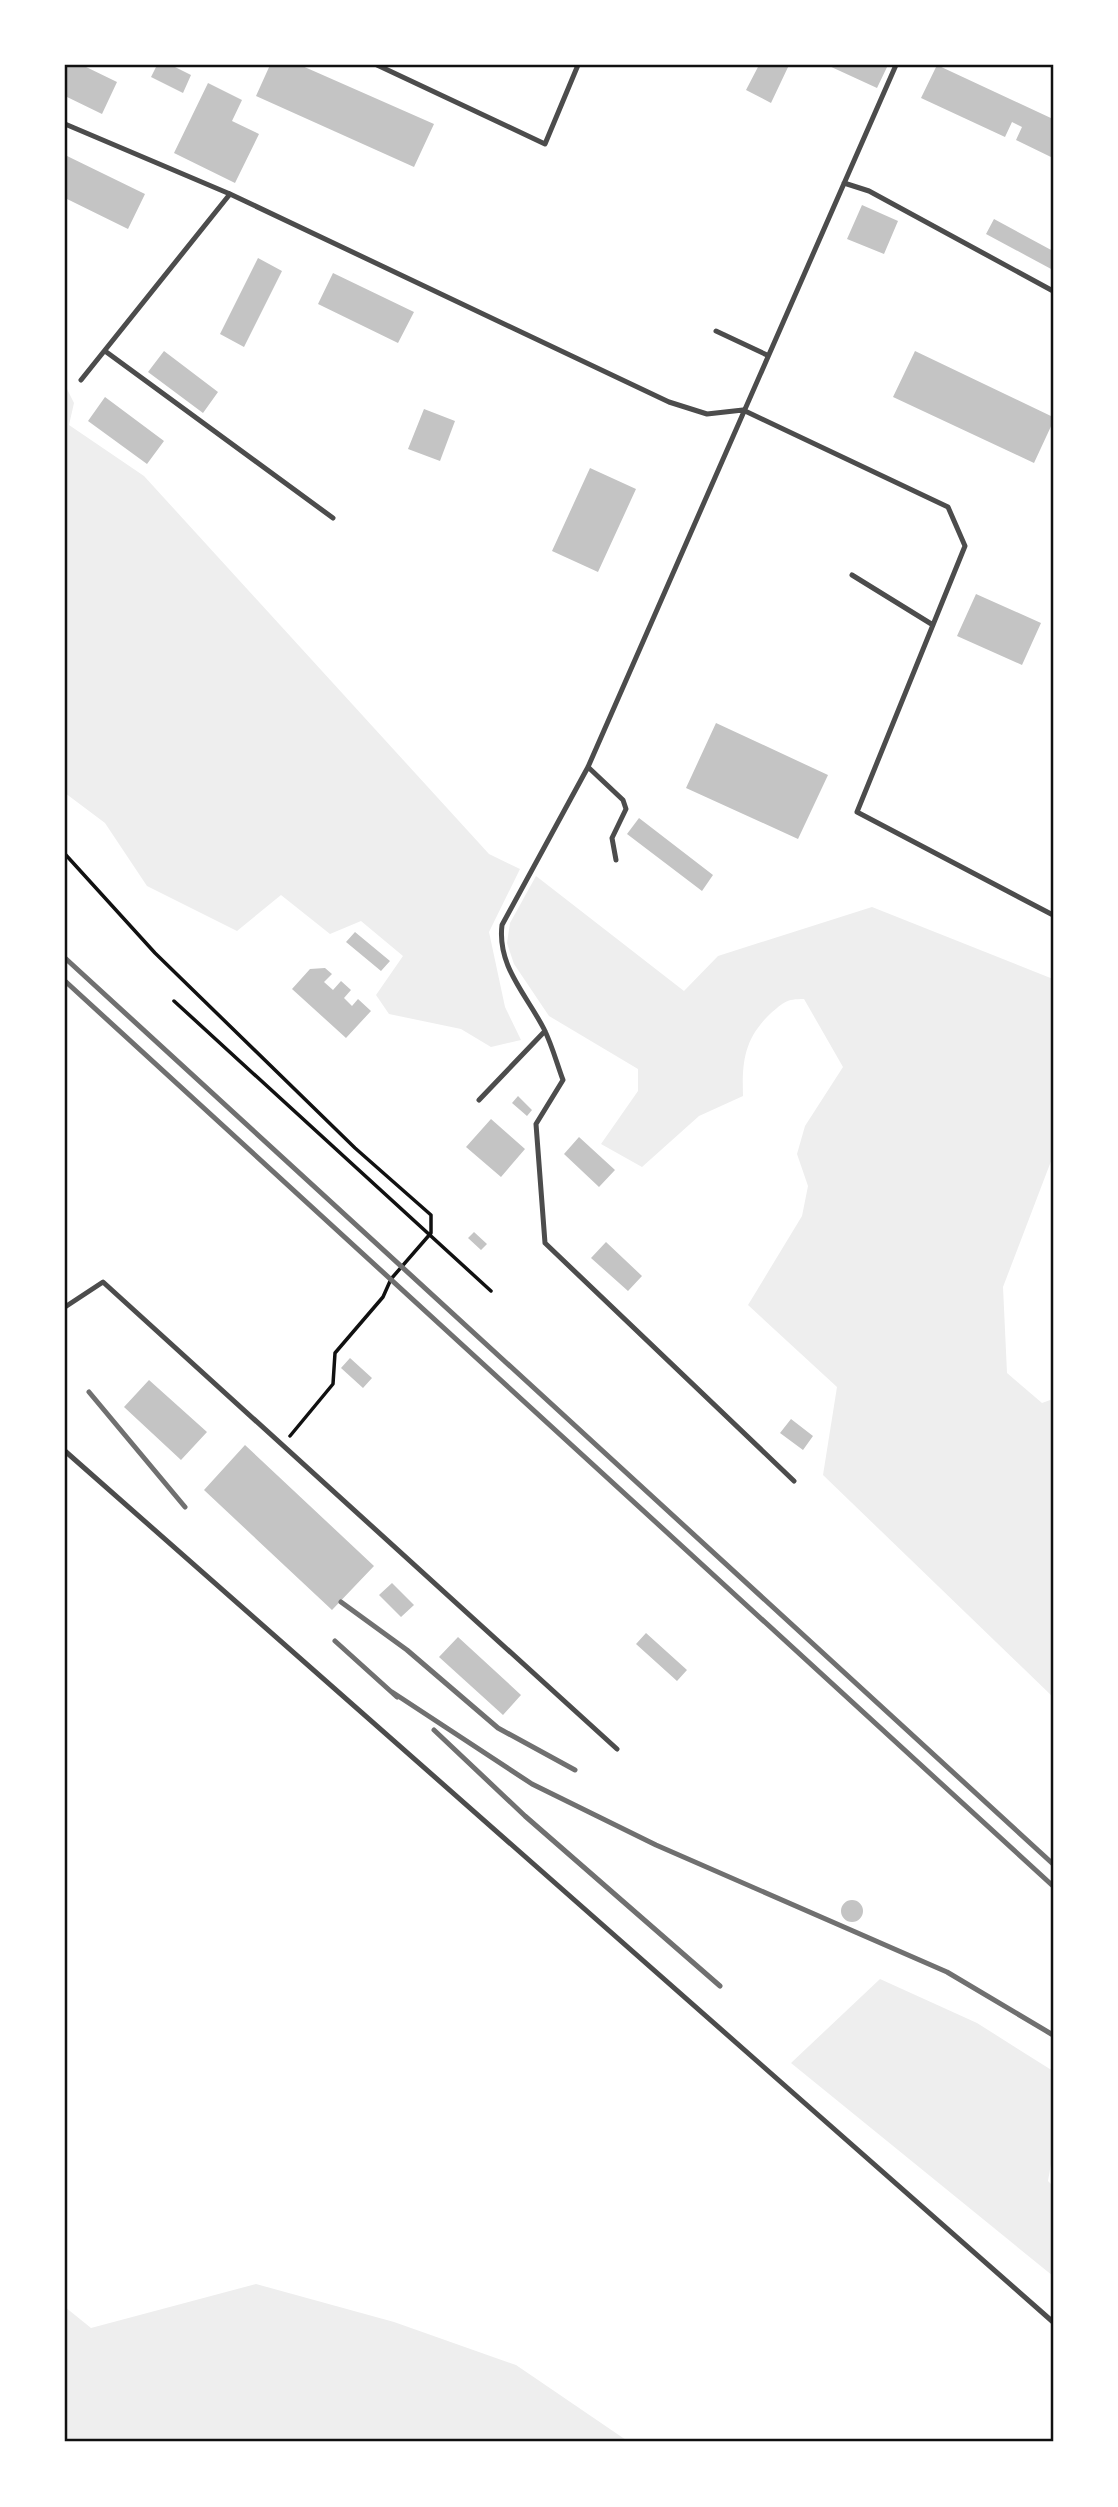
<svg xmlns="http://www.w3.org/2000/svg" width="1118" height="2507" viewBox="0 0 1118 2507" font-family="Literata,serif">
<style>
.green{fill:#eee}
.building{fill:#c4c4c4}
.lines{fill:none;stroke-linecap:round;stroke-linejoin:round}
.path{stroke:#111;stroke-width:3.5}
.service{stroke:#4c4c4c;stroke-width:5}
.rail{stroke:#707070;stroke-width:5}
.neatline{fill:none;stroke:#111;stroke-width:2.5}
</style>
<rect width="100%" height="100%" fill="#fff"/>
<path class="green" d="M65,385L74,403L69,425L144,476L489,854L520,869L489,932L505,1007L521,1040L491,1047L461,1029L389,1014L376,995L403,956L361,921L330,934L281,895L237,931L147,886L105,823L65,793Z
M536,876L684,991L718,956L872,907L1053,979V1156L1003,1287L1007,1373L1042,1403L1053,1399V1697L823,1475L837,1387L748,1305L802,1216L808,1186L797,1154L805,1126L843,1067L804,999C786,999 784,1002 770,1014C744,1039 742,1062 743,1096L699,1116L642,1167L601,1144L638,1091V1069L549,1016L514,964L507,943L510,923Z
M880,1979L977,2023L1053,2071V2152L1048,2181L1053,2186V2276L791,2063Z
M256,2284L394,2322L516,2365L629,2442H65V2307L91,2328Z"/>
<path class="building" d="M65,65H82L117,82L102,114L65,96Z
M157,65H171L191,75L183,93L151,77Z
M270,65H300L434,124L414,167L256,96Z
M759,65H789L771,103L746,90Z
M827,65H888L877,88Z
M937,65L1053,119V158L1016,140L1022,127L1012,122L1005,137L921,98Z
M208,83L242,100L232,121L259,134L235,183L174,153Z
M65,155L145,194L128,229L65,198Z
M862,205L898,221L884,254L847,239Z
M994,219L1053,251V270L986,234Z
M258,258L282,271L244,347L220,334Z
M333,273L414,312L398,343L318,304Z
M164,351L218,392L203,413L148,372Z
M915,351L1053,417V422L1034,463L893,397Z
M105,397L164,441L147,464L88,421Z
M424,409L455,421L440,461L408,449Z
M590,468L636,489L598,572L552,551Z
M976,594L1041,623L1022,665L957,636Z
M716,723L828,775L798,839L686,788Z
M639,818L713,875L702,891L627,834Z
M355,932L390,961L381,971L346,942Z
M325,968L332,974L324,982L333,990L341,981L351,990L344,998L352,1006L358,999L371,1011L346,1038L292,989L310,969Z
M518,1096L532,1110L527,1116L512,1103Z
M491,1119L525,1149L501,1177L466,1147Z
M579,1137L615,1170L599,1187L564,1154Z
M474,1232L487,1244L481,1250L468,1238Z
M606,1242L642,1276L628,1291L591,1258Z
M350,1358L372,1378L363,1388L341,1368Z
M149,1380L207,1432L181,1460L124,1407Z
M791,1419L813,1436L803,1450L780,1433Z
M245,1445L374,1566L332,1610L204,1490Z
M392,1583L414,1605L401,1617L379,1595Z
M646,1633L687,1670L677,1681L636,1644Z
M458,1637L521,1695L503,1715L439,1657Z
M841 1911a11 11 0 1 1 22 0a11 11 0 1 1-22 0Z"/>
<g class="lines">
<path class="path" d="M65,854L155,953L355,1148L431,1215V1233L391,1279L383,1297L335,1353L333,1384L290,1436
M174,1001L491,1291"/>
<path class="service" d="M377,65L545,144L578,65
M65,124L230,194L669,402L707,414L743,410L948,507L965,546L857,812L1053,915
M844,183L869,191L1053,291
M716,331L767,355
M105,351L333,518
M81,380L230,194
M852,575L933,625
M588,767L623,800L626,809L612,838L616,860
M479,1100L545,1031
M65,1307L103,1282L617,1749
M65,1451L1053,2322
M794,1481L545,1243L536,1124L563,1080C557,1064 552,1045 544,1029C526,994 497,966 502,925L588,767L896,65"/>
<path class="rail" d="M65,958L1053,1864
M65,981L1053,1886
M89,1392L185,1507
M341,1602L407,1650L498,1728L575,1770
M335,1641L397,1697
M392,1692L532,1784L656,1845L947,1972L1053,2035
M434,1730L525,1816L720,1986"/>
</g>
<rect width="1118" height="2507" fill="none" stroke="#ffffff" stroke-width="133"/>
<rect x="66" y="66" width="986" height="2374" class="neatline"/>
</svg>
